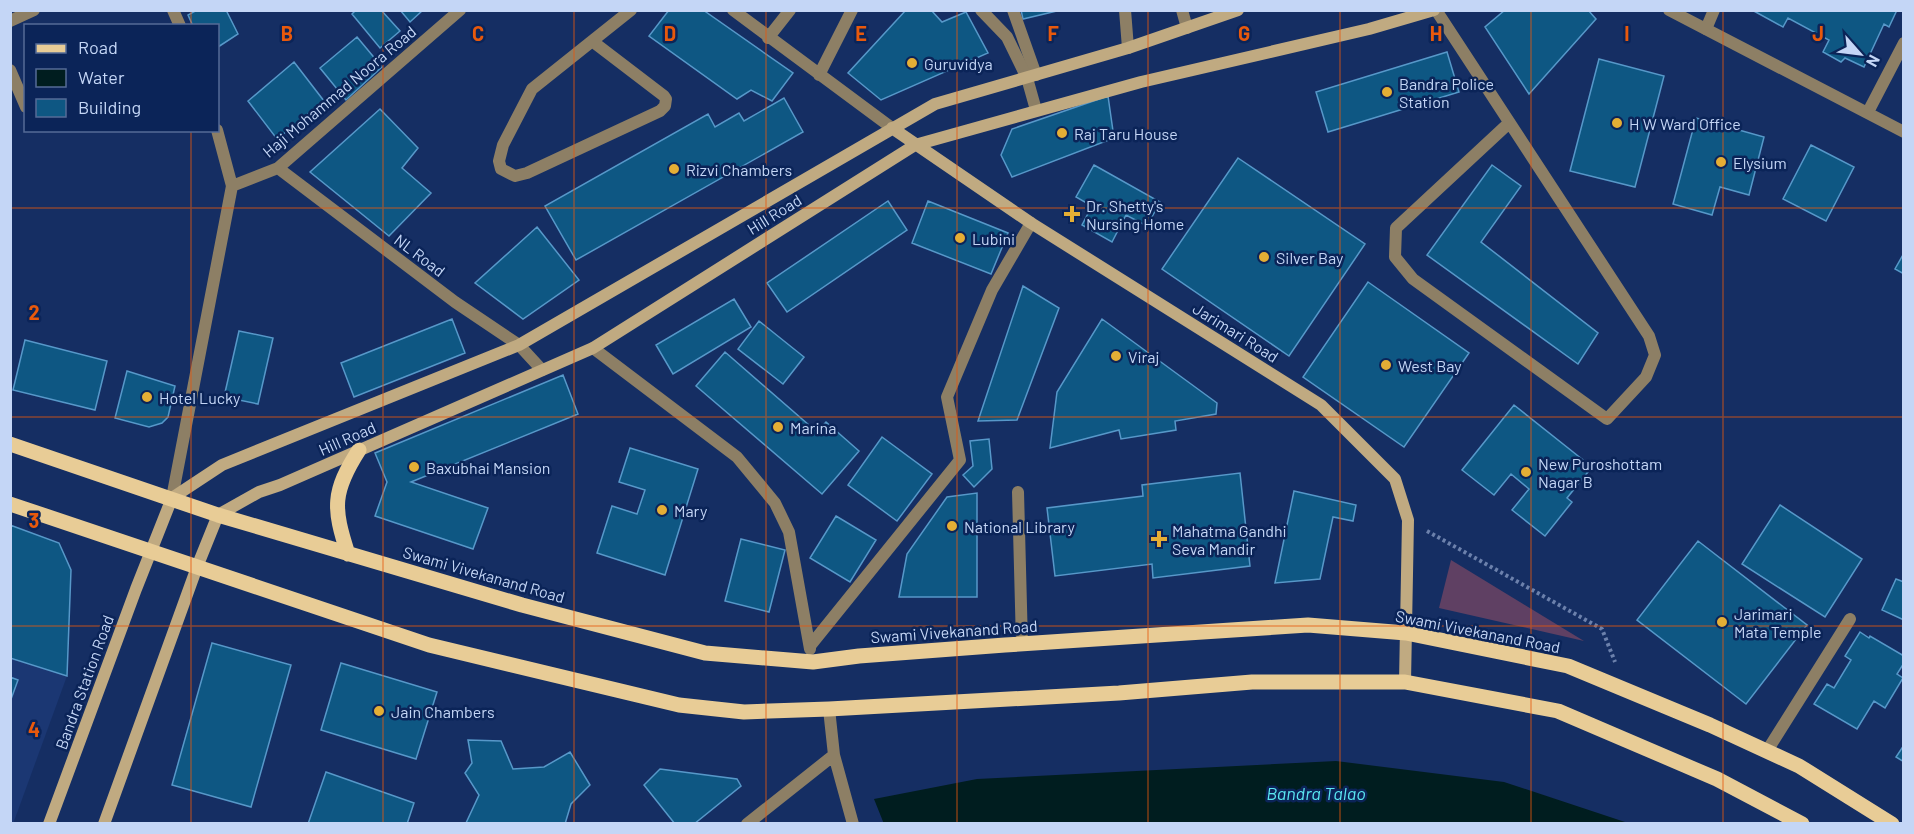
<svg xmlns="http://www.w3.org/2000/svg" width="1914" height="834" viewBox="0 0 1914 834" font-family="Barlow,sans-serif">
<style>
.built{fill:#1b3773}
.green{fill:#5f4063}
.water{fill:#001d1f}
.building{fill:#0e5783;stroke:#5798c9;stroke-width:1.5}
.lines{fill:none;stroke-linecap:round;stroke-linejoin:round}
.path{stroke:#6c81ac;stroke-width:4;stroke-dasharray:3 3;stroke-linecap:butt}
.lane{stroke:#8d7f65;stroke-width:12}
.street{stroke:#8d7f65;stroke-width:12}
.secondary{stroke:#c0aa81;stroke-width:12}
.primary{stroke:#e8cc96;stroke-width:15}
.grid{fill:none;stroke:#e8590c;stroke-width:1.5;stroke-opacity:0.55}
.poi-dot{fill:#e4ae35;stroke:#0b2458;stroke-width:2}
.labels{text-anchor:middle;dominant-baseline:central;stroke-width:5;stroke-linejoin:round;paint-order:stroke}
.poi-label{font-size:16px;fill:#c4d6f6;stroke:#0b2458;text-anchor:start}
.street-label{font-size:16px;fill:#c4d6f6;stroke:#0b2458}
.water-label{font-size:18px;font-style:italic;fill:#5ae6f1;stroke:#0b2458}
.grid-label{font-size:20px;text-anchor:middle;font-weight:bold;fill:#e8590c;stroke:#0b2458;stroke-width:5;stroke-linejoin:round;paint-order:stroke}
</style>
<rect width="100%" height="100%" fill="#152e63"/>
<path class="built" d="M10,658L67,676L13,824L10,823Z"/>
<path class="green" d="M1451,560L1584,641L1439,608Z"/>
<path class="water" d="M1336,761L1504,782L1628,823L884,824L874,799L977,779Z"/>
<path class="building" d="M197,10H226L238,34L218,47V26H193L188,15Z
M356,10H381L400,31L380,48L352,14Z
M400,10H423L410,22Z
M669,10H703L793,73L772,101L751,90L737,99L649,36Z
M906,10H931L942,22L966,12L988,53L881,100L848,73Z
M1021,10H1061L1023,19Z
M1505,10H1588L1596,19L1529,94L1485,27Z
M1752,10H1897L1889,27L1884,24L1864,67L1845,58L1841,62L1823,52L1829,40L1788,18L1783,27Z
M357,37L382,67L346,100L320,68Z
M1447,52L1459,92L1328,132L1316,92Z
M1599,59L1664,76L1635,187L1570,171Z
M294,62L324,101L277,139L248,101Z
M1108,96L1114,138L1012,177L1001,155L1012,129Z
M784,98L803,132L576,260L545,206L708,114L715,127L739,113L744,121Z
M380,109L418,148L402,168L431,193L389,236L310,172Z
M1696,118L1764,137L1749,195L1720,187L1712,215L1673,204Z
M1811,145L1854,167L1826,221L1783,199Z
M1238,158L1365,244L1289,356L1162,269Z
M1094,165L1160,202L1147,226L1126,215L1112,242L1082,225L1092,206L1076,197Z
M1492,165L1521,186L1481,242L1598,333L1578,364L1427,255Z
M888,201L907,230L787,312L767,283Z
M928,201L1008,233L991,274L912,243Z
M537,227L579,280L523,319L475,283Z
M1904,253V274L1895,269Z
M1368,282L1469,353L1404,447L1303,377Z
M1023,286L1059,308L1017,420L978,421Z
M734,299L751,327L673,374L656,345Z
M452,319L465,353L354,397L341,363Z
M1102,319L1217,403L1216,414L1175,421L1176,430L1121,439L1119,430L1050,448L1057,392Z
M759,321L804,357L783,384L738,349Z
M239,331L273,338L258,404L224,397Z
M25,340L107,361L95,410L13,390Z
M725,352L817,432L826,422L859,451L822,494L696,386Z
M127,371L175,386L168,417L162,423L149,427L115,418Z
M563,375L578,414L411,482L488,508L473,549L375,516L387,482L375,453Z
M1514,405L1592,467L1567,498L1572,502L1545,536L1512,510L1529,489L1511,474L1494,495L1462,470Z
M882,437L932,474L897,521L848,485Z
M989,439L992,469L974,487L963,475L973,466L970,441Z
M630,448L698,469L665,575L597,553L612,506L637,514L645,490L619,482Z
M1240,473L1250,566L1153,578L1152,564L1055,576L1047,508L1143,496L1142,485Z
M1294,491L1356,505L1353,521L1333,517L1320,579L1275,583Z
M977,493V597H899L907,554L947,497Z
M1780,505L1862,559L1825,617L1742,564Z
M836,516L876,540L850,582L810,558Z
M10,525L59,543L71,570L67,676L10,658Z
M741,539L785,550L769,612L725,601Z
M1698,541L1807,625L1746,704L1637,620Z
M1896,579L1904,582V620L1882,610Z
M1860,632L1869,638L1870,636L1904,656V663L1897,674L1903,678L1885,708L1874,701L1857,729L1814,704L1827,684L1834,688L1851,660L1845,656Z
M212,643L291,665L251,807L172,785Z
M341,663L437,692L416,759L321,730Z
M10,677L18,680L10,702Z
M468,740L501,741L513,769L544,767L570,752L590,785L571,804L565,824L466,823L479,795L465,773L472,763Z
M1904,745V762L1896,757Z
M660,769L737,779L741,786L694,824H675L644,785Z
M326,772L414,803L407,824H308Z"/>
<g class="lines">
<path class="path" d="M1427,531L1602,629L1615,662"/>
<path class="lane" d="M1013,10L1036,75
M1125,10L1128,48
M1182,10L1187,28
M1706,29L1714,10
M1018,492L1022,644
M1767,751L1850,619"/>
<path class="street" d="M173,10L180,26
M733,10L892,128
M981,10L1007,37L1027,78L1036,110
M1436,10L1649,336L1655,355L1646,377L1607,419L1413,279L1395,257L1396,228L1509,123
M1669,10L1904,132
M10,21L34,10
M768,38L790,10
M592,41L664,96L666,99L665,106L660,111L527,173L515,176L501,169L499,161L503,145L532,89L631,10
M10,70L26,107
M819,75L852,10
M1868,112L1904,43
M278,168L455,302L519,345L542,370
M232,186L278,168L460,10
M593,348L737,457L775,503L789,532L810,649
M172,498L232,186L217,130
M810,646L960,460L947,397L992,290L1031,223
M829,709L834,755L853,824
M747,824L834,755"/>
<path class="secondary" d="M892,128L1031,223L1321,405L1395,479L1408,520L1405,682
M49,824L136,589L172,498L222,465L519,345L935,104L1128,48L1238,10
M104,824L197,567L218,515L259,492L280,485L593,348L915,145L1141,82L1369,29L1434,10"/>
<path class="primary" d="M10,444L218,515L522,605L705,653L813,662L859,656L1005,645L1308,625L1406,633L1568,666L1710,725L1799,766L1892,824
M10,504L429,645L679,705L744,712L829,709L1119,693L1252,682H1405L1558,711L1717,779L1802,824
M348,554C333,508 332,492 359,450"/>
</g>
<path class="grid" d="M191,10V26M383,10V824M574,10V824M766,10V824M957,10V824M1148,10V824M1340,10V824M1531,10V824M1723,10V824M191,130V824M10,208H1904M10,417H1904M10,626H1904"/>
<g class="poi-dot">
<circle cx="912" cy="63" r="6"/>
<circle cx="1387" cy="92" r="6"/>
<circle cx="1617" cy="123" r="6"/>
<circle cx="1062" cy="133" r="6"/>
<circle cx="1721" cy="162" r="6"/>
<circle cx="674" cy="169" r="6"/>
<path d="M1069 205h6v6h6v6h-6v6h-6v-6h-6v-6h6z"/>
<circle cx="960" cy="238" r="6"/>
<circle cx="1264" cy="257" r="6"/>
<circle cx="1116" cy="356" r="6"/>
<circle cx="1386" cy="365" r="6"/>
<circle cx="147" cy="397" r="6"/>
<circle cx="778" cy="427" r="6"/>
<circle cx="414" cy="467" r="6"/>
<circle cx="1526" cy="472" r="6"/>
<circle cx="662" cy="510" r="6"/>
<circle cx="952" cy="526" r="6"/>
<path d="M1156 530h6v6h6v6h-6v6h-6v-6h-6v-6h6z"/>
<circle cx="1722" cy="622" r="6"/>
<circle cx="379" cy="711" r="6"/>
</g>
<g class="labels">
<g class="poi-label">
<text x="924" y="63">Guruvidya</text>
<text x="1399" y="83">Bandra Police<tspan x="1399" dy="18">Station</tspan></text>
<text x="1629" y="123">H W Ward Office</text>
<text x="1074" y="133">Raj Taru House</text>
<text x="1733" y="162">Elysium</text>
<text x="686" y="169">Rizvi Chambers</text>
<text x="1086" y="205">Dr. Shetty's<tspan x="1086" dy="18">Nursing Home</tspan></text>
<text x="972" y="238">Lubini</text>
<text x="1276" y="257">Silver Bay</text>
<text x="1128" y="356">Viraj</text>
<text x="1398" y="365">West Bay</text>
<text x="159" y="397">Hotel Lucky</text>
<text x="790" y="427">Marina</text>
<text x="1538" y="463">New Puroshottam<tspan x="1538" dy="18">Nagar B</tspan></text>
<text x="426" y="467">Baxubhai Mansion</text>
<text x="674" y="510">Mary</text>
<text x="964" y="526">National Library</text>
<text x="1172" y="530">Mahatma Gandhi<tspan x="1172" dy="18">Seva Mandir</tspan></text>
<text x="1734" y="613">Jarimari<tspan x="1734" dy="18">Mata Temple</tspan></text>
<text x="391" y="711">Jain Chambers</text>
</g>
<g class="street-label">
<text transform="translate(339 91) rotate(-40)">Haji Mohammad Noora Road</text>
<text transform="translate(774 214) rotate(-32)">Hill Road</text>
<text transform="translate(420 255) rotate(37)">NL Road</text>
<text transform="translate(1236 332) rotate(32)">Jarimari Road</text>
<text transform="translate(347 438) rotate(-24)">Hill Road</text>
<text transform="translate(484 574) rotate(16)">Swami Vivekanand Road</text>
<text transform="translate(954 631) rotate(-4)">Swami Vivekanand Road</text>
<text transform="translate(1478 631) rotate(11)">Swami Vivekanand Road</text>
<text transform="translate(84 682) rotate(-70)">Bandra Station Road</text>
</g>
<g class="water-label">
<text x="1316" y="793">Bandra Talao</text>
</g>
</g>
<g class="grid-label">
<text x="287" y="41">B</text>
<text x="478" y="41">C</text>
<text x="670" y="41">D</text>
<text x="861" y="41">E</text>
<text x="1053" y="41">F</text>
<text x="1244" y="41">G</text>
<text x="1436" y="41">H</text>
<text x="1627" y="41">I</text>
<text x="1818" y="41">J</text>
<text x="34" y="320">2</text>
<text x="34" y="528">3</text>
<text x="34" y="737">4</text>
</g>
<rect width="1914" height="834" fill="none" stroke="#c4d6f6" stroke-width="24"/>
<rect x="24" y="24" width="195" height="108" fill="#0b2458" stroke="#556b97" stroke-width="1.5"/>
<rect x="36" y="44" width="30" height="9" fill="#e8cc96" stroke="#556b97" stroke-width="1.5"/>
<text x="78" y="54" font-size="18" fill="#c4d6f6">Road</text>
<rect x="36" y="69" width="30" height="18" fill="#001d1f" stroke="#556b97" stroke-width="1.5"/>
<text x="78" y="84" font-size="18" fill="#c4d6f6">Water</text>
<rect x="36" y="99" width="30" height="18" fill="#0e5783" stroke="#556b97" stroke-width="1.5"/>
<text x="78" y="114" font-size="18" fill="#c4d6f6">Building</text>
<g transform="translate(1860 54) rotate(118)" stroke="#0b2458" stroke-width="4.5" paint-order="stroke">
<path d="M0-4.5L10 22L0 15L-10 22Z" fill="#c4d6f6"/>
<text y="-9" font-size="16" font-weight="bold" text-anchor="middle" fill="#c4d6f6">N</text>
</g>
</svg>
